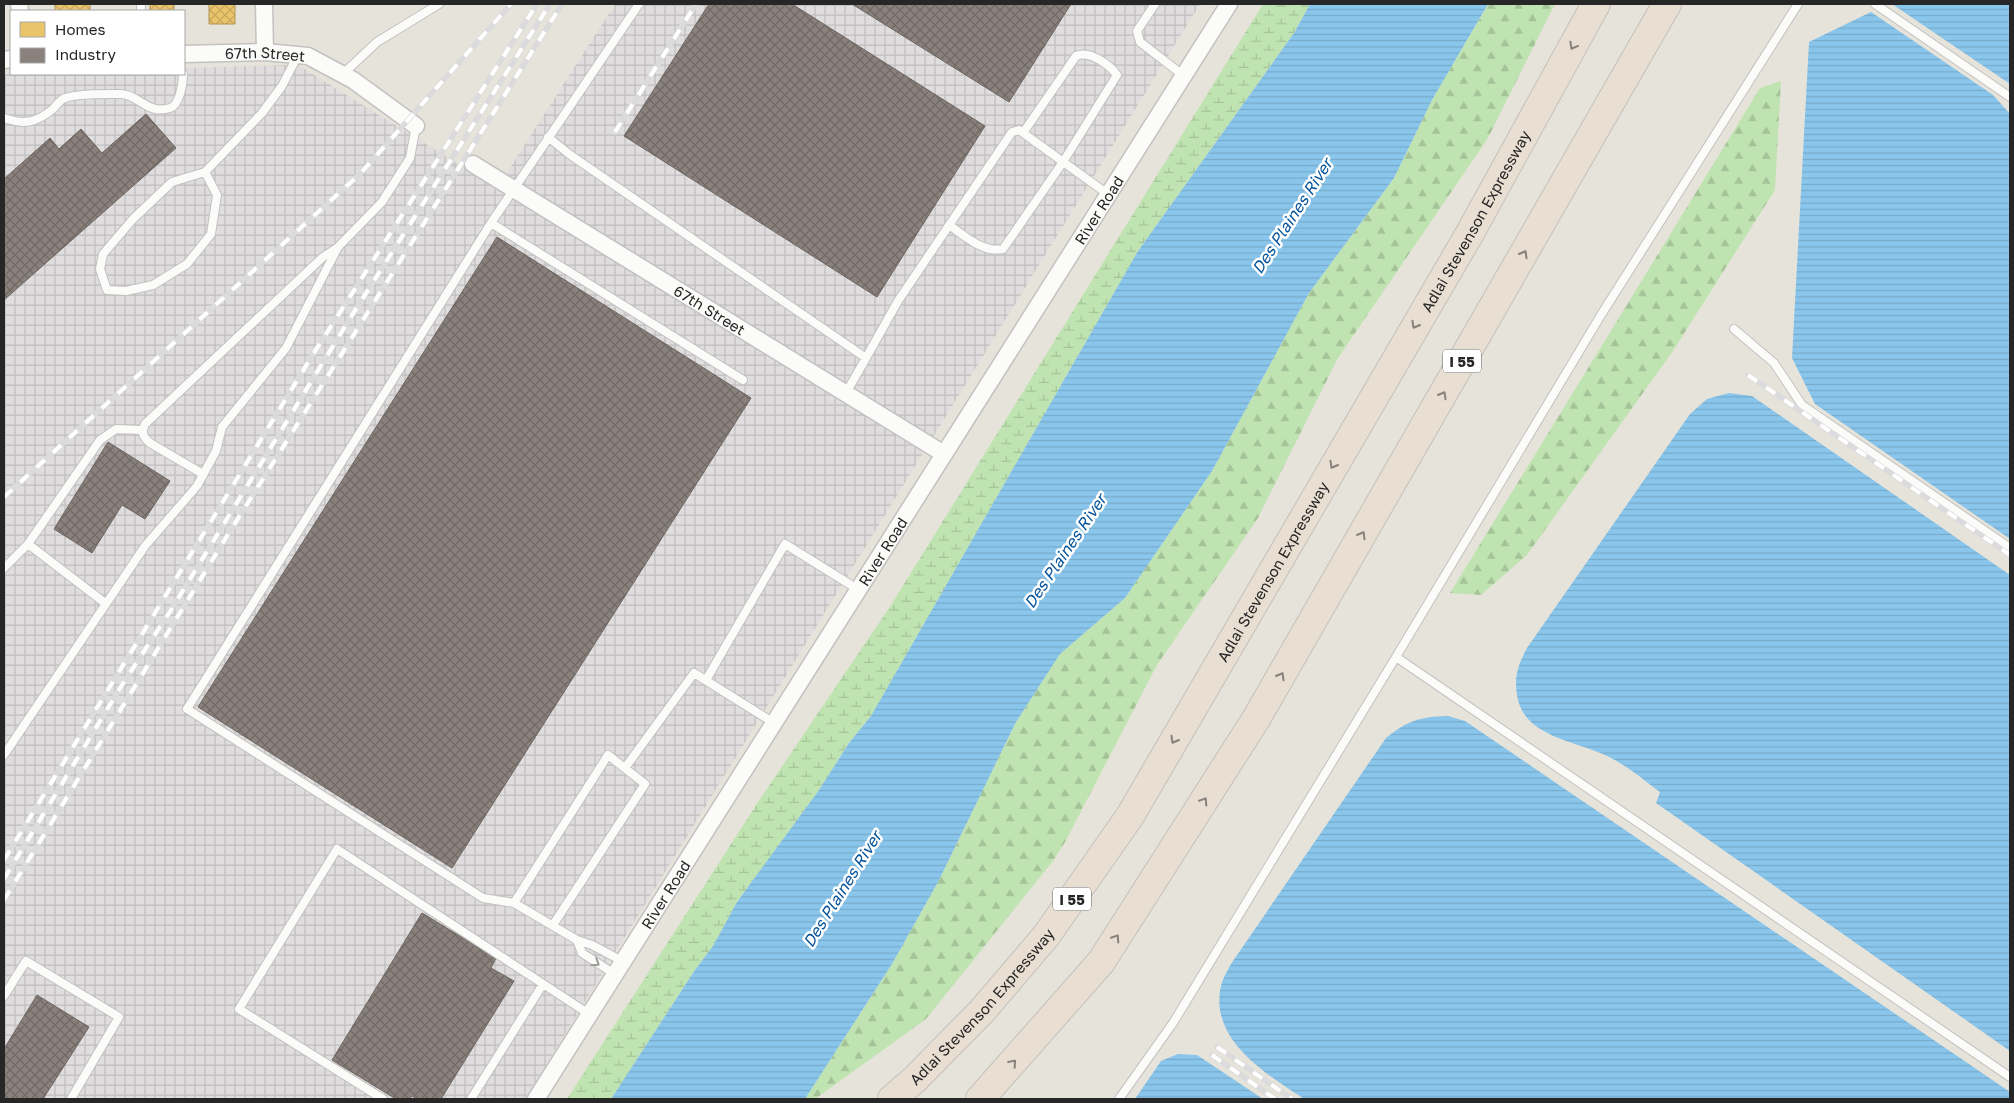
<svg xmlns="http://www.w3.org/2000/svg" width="2014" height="1103" viewBox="0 0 2014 1103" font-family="'Golos Text',sans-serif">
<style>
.industrial{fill:url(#industrial-grid)}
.forest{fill:url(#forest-firs)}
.wetland{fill:url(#wetland-marsh)}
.water{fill:url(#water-rules)}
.homes{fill:url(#homes-cross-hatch);stroke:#ae9556}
.industry{fill:url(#industry-cross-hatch);stroke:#6c6662}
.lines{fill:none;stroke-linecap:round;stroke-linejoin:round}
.lane-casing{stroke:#c3c1c1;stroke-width:10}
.street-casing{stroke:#c3c1c1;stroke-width:19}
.highway-casing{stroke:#c3c1be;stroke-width:30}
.lane{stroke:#fbfbf9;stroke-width:8}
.street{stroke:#fbfbf9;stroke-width:16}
.highway{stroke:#e8ded1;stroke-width:28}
.rail-casing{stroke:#dbdbdd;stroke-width:5.5}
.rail{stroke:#fff;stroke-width:4;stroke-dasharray:11;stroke-linecap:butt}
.oneway{stroke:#87827c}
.oneway2{stroke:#9b9b9a}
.labels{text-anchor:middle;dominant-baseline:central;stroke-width:5;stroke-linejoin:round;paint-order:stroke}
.shield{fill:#fff;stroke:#676767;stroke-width:1}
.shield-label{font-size:14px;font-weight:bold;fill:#262626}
.street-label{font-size:15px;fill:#262626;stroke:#fff}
.water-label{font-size:16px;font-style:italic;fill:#06549b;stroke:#fff}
</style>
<defs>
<pattern id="industrial-grid" width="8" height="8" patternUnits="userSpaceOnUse" patternTransform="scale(1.25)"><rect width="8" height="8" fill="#e0ddde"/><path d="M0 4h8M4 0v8" fill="none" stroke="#c0bebe"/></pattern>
<pattern id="forest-firs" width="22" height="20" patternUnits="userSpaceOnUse" patternTransform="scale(1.25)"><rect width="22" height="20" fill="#c0e4b1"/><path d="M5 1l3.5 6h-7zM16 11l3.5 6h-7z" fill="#a5c398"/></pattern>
<pattern id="wetland-marsh" width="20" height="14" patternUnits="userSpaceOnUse" patternTransform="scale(1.25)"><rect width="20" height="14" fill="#c0e4b1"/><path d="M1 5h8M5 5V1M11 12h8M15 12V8" fill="none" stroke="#a5c398"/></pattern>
<pattern id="water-rules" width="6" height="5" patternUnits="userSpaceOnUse" patternTransform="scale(1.25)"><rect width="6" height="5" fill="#8ac6ec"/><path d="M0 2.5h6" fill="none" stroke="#77aaca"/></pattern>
<pattern id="homes-cross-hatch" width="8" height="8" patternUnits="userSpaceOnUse" patternTransform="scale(1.25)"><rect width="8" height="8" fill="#e9c46a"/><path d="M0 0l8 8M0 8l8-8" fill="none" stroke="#c8a85c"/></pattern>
<pattern id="industry-cross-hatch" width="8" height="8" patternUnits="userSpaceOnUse" patternTransform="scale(1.25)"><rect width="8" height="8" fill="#8a817c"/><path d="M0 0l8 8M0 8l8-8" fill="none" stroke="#716965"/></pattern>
</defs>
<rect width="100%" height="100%" fill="#e6e3da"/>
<path class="industrial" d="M615,4H1200L525,1099H4V74H184V68L298,65L497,188Z"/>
<path class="forest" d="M1488,4H1555L1488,138L1338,358L1258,518L1157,665L1065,842L1053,861L926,1019L815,1099H805L892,964L938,882L1016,722L1060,654L1125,598L1212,471L1309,293L1394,178L1432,100Z
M1781,81L1775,190L1673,351L1527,555L1481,595L1450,593L1760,88Z"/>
<path class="wetland" d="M1263,4H1310L1294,33L1138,251L871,716L849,743L819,790L737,902L713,946L695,970L611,1099H567L760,799L891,605Z"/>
<path class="water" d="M1310,4H1488L1432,100L1394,178L1309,293L1212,471L1125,598L1060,654L1016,722L938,882L892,964L805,1099H611L695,970L713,946L737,902L819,790L849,743L871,716L1138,251L1294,33Z
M1892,4H2010V84Z
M1871,12L1993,95L2010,114V539L1815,404L1792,358L1809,42Z
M1729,393L1752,396L2010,575V1051L1656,803L1660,792C1645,781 1630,768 1613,759C1581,741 1523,739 1517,695C1514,676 1518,665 1527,648L1690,414L1707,399Z
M1448,716L1465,721L2010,1092V1099H1304C1265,1073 1206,1038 1222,982C1225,975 1229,967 1233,961L1386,738C1409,720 1419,717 1448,716Z
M1178,1054L1197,1055L1263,1099H1135L1161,1061Z"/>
<path class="homes" d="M55,4H90V11H55Z
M150,4H174V11H150Z
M209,4H235V24H209Z"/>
<path class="industry" d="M709,4H792L985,126L877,297L624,136Z
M852,4H1071L1009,102Z
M146,114L176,148L4,300V179L50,138L59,149L81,129L102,153Z
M497,237L751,398L452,868L198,707Z
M108,442L170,481L145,519L122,505L92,553L54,529Z
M422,913L496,958L491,968L514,981L441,1099H417L412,1096L410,1099H396L332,1060Z
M37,995L89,1027L43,1099H4V1049Z"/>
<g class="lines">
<g class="lane-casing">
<path id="lane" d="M141,4V11
M1155,4L1137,31L1140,42L1184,76
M1875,4L2010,97
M343,74L377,42L439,4
M4,118C24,125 36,123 53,109C56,106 59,101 63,99C73,93 108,94 121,94C140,95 147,115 170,108C180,105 183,83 183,74
M548,137L569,154L866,358L898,301L1012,132L1019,130L1109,195
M205,172L217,195L211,234L187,264L153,285L126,291L107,290L100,269L103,254L133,219L172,182L205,172L262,113L282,86L298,55
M491,223L639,4
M949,225C965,236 983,253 1003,249L1063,162L1117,75C1109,64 1089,50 1076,56L1023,133
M1734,329L1774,363L1802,405L2010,548
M846,393L866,358
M203,474L150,443C143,437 141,433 145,424L323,257L337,248
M28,544L100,440L116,429L142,430
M4,568L28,544L105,603
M1396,657L2010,1077
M706,680L785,544L859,590
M4,755L145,546L197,486L216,451L222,427L286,348L338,247L382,202L410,158L416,126
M625,768L694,673L774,723
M514,903L608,755L645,784L553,925
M577,940L514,903L483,898L187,709L491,223L743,380
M616,975L582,953L577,940L592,945L624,962
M4,996L26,961L119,1017L71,1099
M383,1099L239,1009L337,849L589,1014
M471,1099L543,984
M1119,1099L1173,1023L1396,657L1601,315L1798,4"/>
</g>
<g class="street-casing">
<g id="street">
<path d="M19,4L20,11"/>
<path d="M264,4L265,52"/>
<path id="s1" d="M184,54L265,52L308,56L353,80L416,126"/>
<path d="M4,60L11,59"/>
<path id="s2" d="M473,164L944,454"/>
<path id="s3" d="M536,1099L1229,4"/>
</g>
</g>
<g class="highway-casing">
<g id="highway">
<path id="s4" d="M892,1099L915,1079L982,1011L1046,936L1130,816L1470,233L1596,4"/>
<path d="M980,1099L1101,962L1256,719L1667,4"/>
</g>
</g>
<use href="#lane" class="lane"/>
<use href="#street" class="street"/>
<use href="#highway" class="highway"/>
<g class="rail-casing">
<path id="rail" d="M615,132L696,4
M1748,375L2010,555
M4,497L360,174L511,4
M4,860L312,356L537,4
M4,879L122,685L171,610L349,320L550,4
M4,900L227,536L562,4
M1217,1047L1292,1099
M1212,1055L1275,1099"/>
</g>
<use href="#rail" class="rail"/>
</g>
<defs><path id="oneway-chevron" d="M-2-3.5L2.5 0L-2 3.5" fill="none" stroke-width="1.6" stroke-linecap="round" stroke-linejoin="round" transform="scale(1.25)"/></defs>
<g class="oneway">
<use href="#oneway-chevron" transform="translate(1573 46) rotate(119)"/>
<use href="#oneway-chevron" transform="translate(1524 254) rotate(-60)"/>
<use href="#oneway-chevron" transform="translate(1415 325) rotate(120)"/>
<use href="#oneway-chevron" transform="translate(1443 395) rotate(-60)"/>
<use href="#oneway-chevron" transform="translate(1333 465) rotate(120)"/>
<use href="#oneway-chevron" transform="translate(1362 535) rotate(-60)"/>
<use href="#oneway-chevron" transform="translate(1281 676) rotate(-60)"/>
<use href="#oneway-chevron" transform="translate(1174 740) rotate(120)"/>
<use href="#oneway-chevron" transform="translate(1204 801) rotate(-57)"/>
<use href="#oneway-chevron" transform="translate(1116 938) rotate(-57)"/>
<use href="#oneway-chevron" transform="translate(1013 1063) rotate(-49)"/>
</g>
<use class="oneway2" href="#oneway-chevron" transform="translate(596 963) rotate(33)"/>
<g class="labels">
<g class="shield">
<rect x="1443" y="349.5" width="38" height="23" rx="4"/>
<rect x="1053" y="887.5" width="38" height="23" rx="4"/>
</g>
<g class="shield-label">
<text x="1462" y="361">I 55</text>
<text x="1072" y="899">I 55</text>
</g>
<g class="street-label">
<text stroke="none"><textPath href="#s1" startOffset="81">67th Street</textPath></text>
<text stroke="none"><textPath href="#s3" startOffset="1052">River Road</textPath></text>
<text stroke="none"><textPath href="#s4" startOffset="1059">Adlai Stevenson Expressway</textPath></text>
<text stroke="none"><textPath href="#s2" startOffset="278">67th Street</textPath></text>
<text stroke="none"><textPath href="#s3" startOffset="648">River Road</textPath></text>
<text stroke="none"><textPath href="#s4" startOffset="654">Adlai Stevenson Expressway</textPath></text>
<text stroke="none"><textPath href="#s3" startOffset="242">River Road</textPath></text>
<text stroke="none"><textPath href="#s4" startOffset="129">Adlai Stevenson Expressway</textPath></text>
</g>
<g class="water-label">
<text transform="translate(1292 216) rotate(-57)">Des Plaines River</text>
<text transform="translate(1065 551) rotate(-56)">Des Plaines River</text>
<text transform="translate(842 889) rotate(-58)">Des Plaines River</text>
</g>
</g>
<rect width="2014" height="1103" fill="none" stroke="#262626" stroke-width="10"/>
<rect x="10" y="10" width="175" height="65" fill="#ffffff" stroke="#a8a8a8"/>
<rect x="20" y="22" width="25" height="15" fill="#e9c46a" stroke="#a8a8a8"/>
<text x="55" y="35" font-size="15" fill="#262626">Homes</text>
<rect x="20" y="48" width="25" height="15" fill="#8a817c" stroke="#a8a8a8"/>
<text x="55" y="60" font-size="15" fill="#262626">Industry</text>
</svg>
